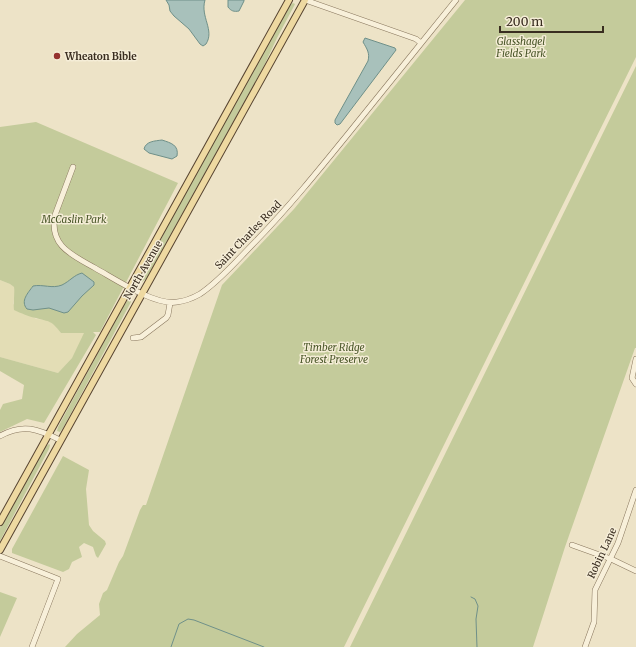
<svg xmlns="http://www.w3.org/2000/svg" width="636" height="647" viewBox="0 0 636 647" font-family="Merriweather,serif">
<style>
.farmland{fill:#e3ddb5}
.green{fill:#c4cb9b}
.water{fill:#a8c1bb;stroke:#6f9089}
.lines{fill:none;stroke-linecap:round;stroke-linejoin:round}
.stream{stroke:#6f9089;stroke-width:1}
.minor-casing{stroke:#88765d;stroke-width:6}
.major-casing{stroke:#574431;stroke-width:8}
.minor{stroke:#f8f0da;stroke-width:5}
.major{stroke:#eed9a1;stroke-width:6}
.poi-dot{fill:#95322f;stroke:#f5edd7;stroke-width:1.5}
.labels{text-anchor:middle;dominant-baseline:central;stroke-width:3;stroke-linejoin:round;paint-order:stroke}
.park-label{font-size:10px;font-style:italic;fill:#485527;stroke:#f5edd7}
.poi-label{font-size:10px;font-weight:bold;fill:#392d20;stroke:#f5edd7;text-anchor:start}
.street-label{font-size:10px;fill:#392d20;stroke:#f5edd7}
</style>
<rect width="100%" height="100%" fill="#ede3c7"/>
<path class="farmland" d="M0,280L10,284L14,287L15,293L13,304L36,319L47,320L54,324L61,333H85L72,358L58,373L0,357Z"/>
<path class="green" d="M465,0H636V57L344,647H65L77,634L100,615L99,604L103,593L107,590L119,562L123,556L140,510L143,505H146L222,285L294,209Z
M293,3L295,4L293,8L277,38L263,68L146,279L142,282L141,281L170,221L289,6Z
M636,66V348H635L565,547L533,647H350Z
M36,122L178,183L100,332H93L96,335L44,423L27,419L0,432V410L3,404L22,399L24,385L0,371V357L58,373L72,358L84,333H61C51,320 50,322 36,318C29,317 21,313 14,310C13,302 15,295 14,287L10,284L0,280V127Z
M129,299L131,300V302L63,428L60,432L57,431L58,427L124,305Z
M49,444L50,445L49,449L0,541V528L44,448Z
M63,456L89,470L86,489L89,525L93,531L105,541L106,544L98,558L96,556L93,547L84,543L79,547L82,557L72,562L69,569L63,572L12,553V549Z
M0,592L17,598L0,637Z"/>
<path class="water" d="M166,0H205C200,17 215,30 206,44L203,46L200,44L189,29L174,16L170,11L169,5Z
M228,0H244V1L239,11C234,12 231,11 228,7Z
M365,38L395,48L396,50L340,124L337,125L335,123V120L368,61C370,53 367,49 363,42Z
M162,140C171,143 179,145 177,156L172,159L149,153L144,149C146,141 155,141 162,140Z
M82,273L94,282V285L82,296L68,312L64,313L49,308L33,310L27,309C20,301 28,293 33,286C43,284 52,289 62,285C70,281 74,275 82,273Z"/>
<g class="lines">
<path class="stream" d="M471,597L475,599L478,606L476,619L477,647
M171,647L179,624L188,619L194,620L264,647"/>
<g class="minor-casing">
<path id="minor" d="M305,0L416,39L421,43
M73,167L55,215C49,246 72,255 95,268C115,279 155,306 177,302C185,301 193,298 200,294C221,280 238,259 255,242C288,208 318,171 348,134C384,89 420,45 456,0
M133,338L141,337L166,318L168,315L170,303
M636,359L632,378L636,384
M0,436C23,423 38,429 60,440
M572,545L611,559L636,571
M0,556L58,579L32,647
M585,647L594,622L595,590L618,543L636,490"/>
</g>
<g class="major-casing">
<path id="major" d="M0,522L289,0
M0,550L305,0"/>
</g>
<use href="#minor" class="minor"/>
<use href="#major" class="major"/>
</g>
<circle class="poi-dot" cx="57" cy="56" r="4"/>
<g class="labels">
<g class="park-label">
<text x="521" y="41">Glasshagel<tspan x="521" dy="12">Fields Park</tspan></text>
<text x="74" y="219">McCaslin Park</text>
<text x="334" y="347">Timber Ridge<tspan x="334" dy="12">Forest Preserve</tspan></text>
</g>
<g class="poi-label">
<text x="65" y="56">Wheaton Bible</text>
</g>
<g class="street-label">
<text transform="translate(248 235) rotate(-46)">Saint Charles Road</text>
<text transform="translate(143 270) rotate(-60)">North Avenue</text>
<text transform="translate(602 553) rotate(-65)">Robin Lane</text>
</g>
</g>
<path d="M500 26v6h103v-6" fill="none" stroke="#392d20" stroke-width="2"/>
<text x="506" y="26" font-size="12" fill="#392d20" stroke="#f5edd7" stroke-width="3" paint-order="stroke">200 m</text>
</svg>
